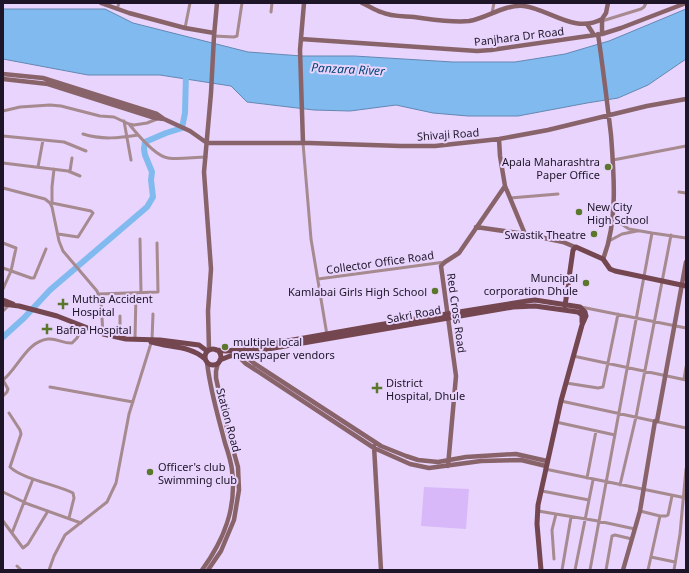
<svg xmlns="http://www.w3.org/2000/svg" width="689" height="573" viewBox="0 0 689 573" font-family="'Noto Sans',sans-serif">
<style>
.green{fill:#d8b8f9}
.water{fill:#81baee;stroke:#6488b3}
.lines{fill:none;stroke-linecap:round;stroke-linejoin:round}
.river{stroke:#81baee;stroke-width:6}
.street{stroke:#a68a8f;stroke-width:3}
.secondary{stroke:#89636a;stroke-width:4.5}
.primary{stroke:#74464f;stroke-width:5}
.poi-dot{fill:#5b772b;stroke:#e8d4fd;stroke-width:1.5}
.labels{text-anchor:middle;dominant-baseline:central;stroke-width:4;stroke-linejoin:round;paint-order:stroke}
.street-label{font-size:11px;fill:#1f1528;stroke:#e8d4fd}
.poi-label{font-size:11px;fill:#1f1528;stroke:#e8d4fd;text-anchor:start}
.water-label{font-size:12px;font-style:italic;fill:#004574;stroke:#e8d4fd}
</style>
<rect width="100%" height="100%" fill="#e8d4fd"/>
<path class="green" d="M424,487L469,489L466,529L421,526Z"/>
<path class="water" d="M3,9H105L133,23L248,52L302,56H354L453,62H515L565,54L609,41L686,9V59L648,85L618,98L587,103L518,116H468L433,113L396,105L350,111L314,110L247,102L231,86L160,75H88L3,59Z"/>
<g class="lines">
<path class="river" d="M3,337L24,318L50,290L147,207L153,197L151,180L152,172L145,155L144,149L145,142L166,133L182,128L185,113L186,73"/>
<path class="street" d="M117,9L119,3
M271,12L272,3
M492,13L494,3
M602,21L641,9L644,7L646,3
M185,28L190,3
M214,36L234,37L237,36L242,3
M3,111L20,107L50,105L61,106L100,116L114,117L129,124L134,125L147,123L157,119
M124,121L131,160
M129,124C137,134 155,156 168,158C180,160 194,157 206,157
M83,134C102,140 119,138 138,135
M3,136L64,142L86,151
M303,143L311,239L327,335
M613,160L686,146
M3,163L68,171L80,176
M38,167L43,140
M70,171L72,158
M3,188L45,199L50,203L52,207L59,241L63,251L97,291L101,302L103,334
M679,192L686,193
M510,198L558,194
M52,203L91,211L93,213L78,237L58,234
M52,203V187L54,169
M612,218L629,229L652,233
M140,239L141,293
M609,241L622,234L637,231
M3,243L16,248L11,271L3,289
M3,268L31,278H34L46,249
M318,279L445,262
M98,294L158,292L157,243
M581,307L686,328
M3,311L9,305
M120,337V316
M135,339L136,293
M573,356L686,380
M684,379L686,367
M566,383L598,388L603,387L618,314
M50,387L133,402
M3,396L7,392L8,389L3,380C18,368 27,341 48,339C57,338 64,344 72,343L77,338L83,326
M561,401L686,428
M9,413L20,430L21,434L10,467C22,479 58,485 73,493L74,498L69,518
M556,422L615,435
M545,469L686,498
M587,478L596,431
M620,485L636,417L671,235
M542,491L589,500
M3,492L28,504L81,523
M538,511L598,521L635,529
M640,511L660,516H666L668,515L672,496
M3,521L23,548L28,544L48,511
M12,533L33,479
M651,557L675,562
M554,559L552,530L556,514
M17,566L21,570
M49,570L54,556L65,535L107,502L116,483L129,414L152,340L153,314
M562,570L571,517
M575,570L593,480
M590,570L652,233L686,238
M606,570L612,536L615,535L632,539
M648,570L660,516
M674,570L680,534L686,469"/>
<path class="secondary" d="M101,3L129,13L185,28L214,33
M362,3C369,6 375,10 381,12C392,17 403,16 414,17C430,19 453,23 469,21C487,18 505,4 524,6C551,10 575,34 602,19L606,13L608,3
M587,24L594,35
M598,34C603,68 607,101 611,135C614,174 618,222 603,259
M602,34V19
M301,39L477,51L491,50L602,34L621,28L686,3
M3,74L43,78L157,114L164,119L190,131L207,143H309L401,146H435L499,139L548,130L647,106L686,99
M3,79L48,84L155,118L164,119
M303,143L300,50L304,3
M505,186L525,234L563,242L575,247
M476,227L525,234
M209,350L208,311L211,269L204,172L211,93L214,36L217,3
M243,354L255,364L381,446L406,456L418,460L438,462L466,457L516,454L547,461
M237,355L245,363L374,448L410,464L429,468L481,461L521,460L546,466
M374,446L381,570
M448,466L456,376L441,266L445,262L459,253L505,186L500,156L499,139
M202,570C224,540 237,508 232,470C231,461 228,452 225,443C218,416 210,390 207,362
M208,570L221,551L234,520L239,490L238,467L227,428L216,378V371L218,363
M623,570L640,511L655,421H657L686,262"/>
<path class="primary" d="M3,300L13,304
M3,304L19,306L57,316L103,334L126,339L160,340L199,345L207,351
M565,306L573,250L576,247L603,259L610,269L615,271L686,286
M151,342C169,348 190,345 205,359
M205 357a8 8 0 1 1 16 0a8 8 0 1 1-16 0Z
M216,350L226,351L235,350L378,325L527,301L535,300L580,307L585,312L586,316L582,325L561,401L538,505L537,524L541,570
M220,360L230,356L268,349L513,307L535,306L578,312L582,315V322"/>
</g>
<g class="poi-dot">
<circle cx="608" cy="167" r="4"/>
<circle cx="579" cy="212" r="4"/>
<circle cx="594" cy="234" r="4"/>
<circle cx="586" cy="283" r="4"/>
<circle cx="435" cy="291" r="4"/>
<path d="M61 298h4v4h4v4h-4v4h-4v-4h-4v-4h4z"/>
<path d="M45 323h4v4h4v4h-4v4h-4v-4h-4v-4h4z"/>
<circle cx="225" cy="347" r="4"/>
<path d="M375 382h4v4h4v4h-4v4h-4v-4h-4v-4h4z"/>
<circle cx="150" cy="472" r="4"/>
</g>
<g class="labels">
<g class="street-label">
<text transform="translate(519 36) rotate(-7)">Panjhara Dr Road</text>
<text transform="translate(448 134) rotate(-4)">Shivaji Road</text>
<text transform="translate(380 262) rotate(-8)">Collector Office Road</text>
<text transform="translate(457 313) rotate(82)">Red Cross Road</text>
<text transform="translate(414 314) rotate(-10)">Sakri Road</text>
<text transform="translate(229 420) rotate(75)">Station Road</text>
</g>
<g class="poi-label">
<text x="600" y="161" text-anchor="end">Apala Maharashtra<tspan x="600" dy="13">Paper Office</tspan></text>
<text x="587" y="206">New City<tspan x="587" dy="13">High School</tspan></text>
<text x="586" y="234" text-anchor="end">Swastik Theatre</text>
<text x="578" y="277" text-anchor="end">Muncipal<tspan x="578" dy="13">corporation Dhule</tspan></text>
<text x="427" y="291" text-anchor="end">Kamlabai Girls High School</text>
<text x="72" y="298">Mutha Accident<tspan x="72" dy="13">Hospital</tspan></text>
<text x="56" y="329">Bafna Hospital</text>
<text x="233" y="341">multiple local<tspan x="233" dy="13">newspaper vendors</tspan></text>
<text x="386" y="382">District<tspan x="386" dy="13">Hospital, Dhule</tspan></text>
<text x="158" y="466">Officer's club<tspan x="158" dy="13">Swimming club</tspan></text>
</g>
<g class="water-label">
<text transform="translate(348 69) rotate(3)">Panzara River</text>
</g>
</g>
<rect width="689" height="573" fill="none" stroke="#1f1528" stroke-width="8"/>
</svg>
